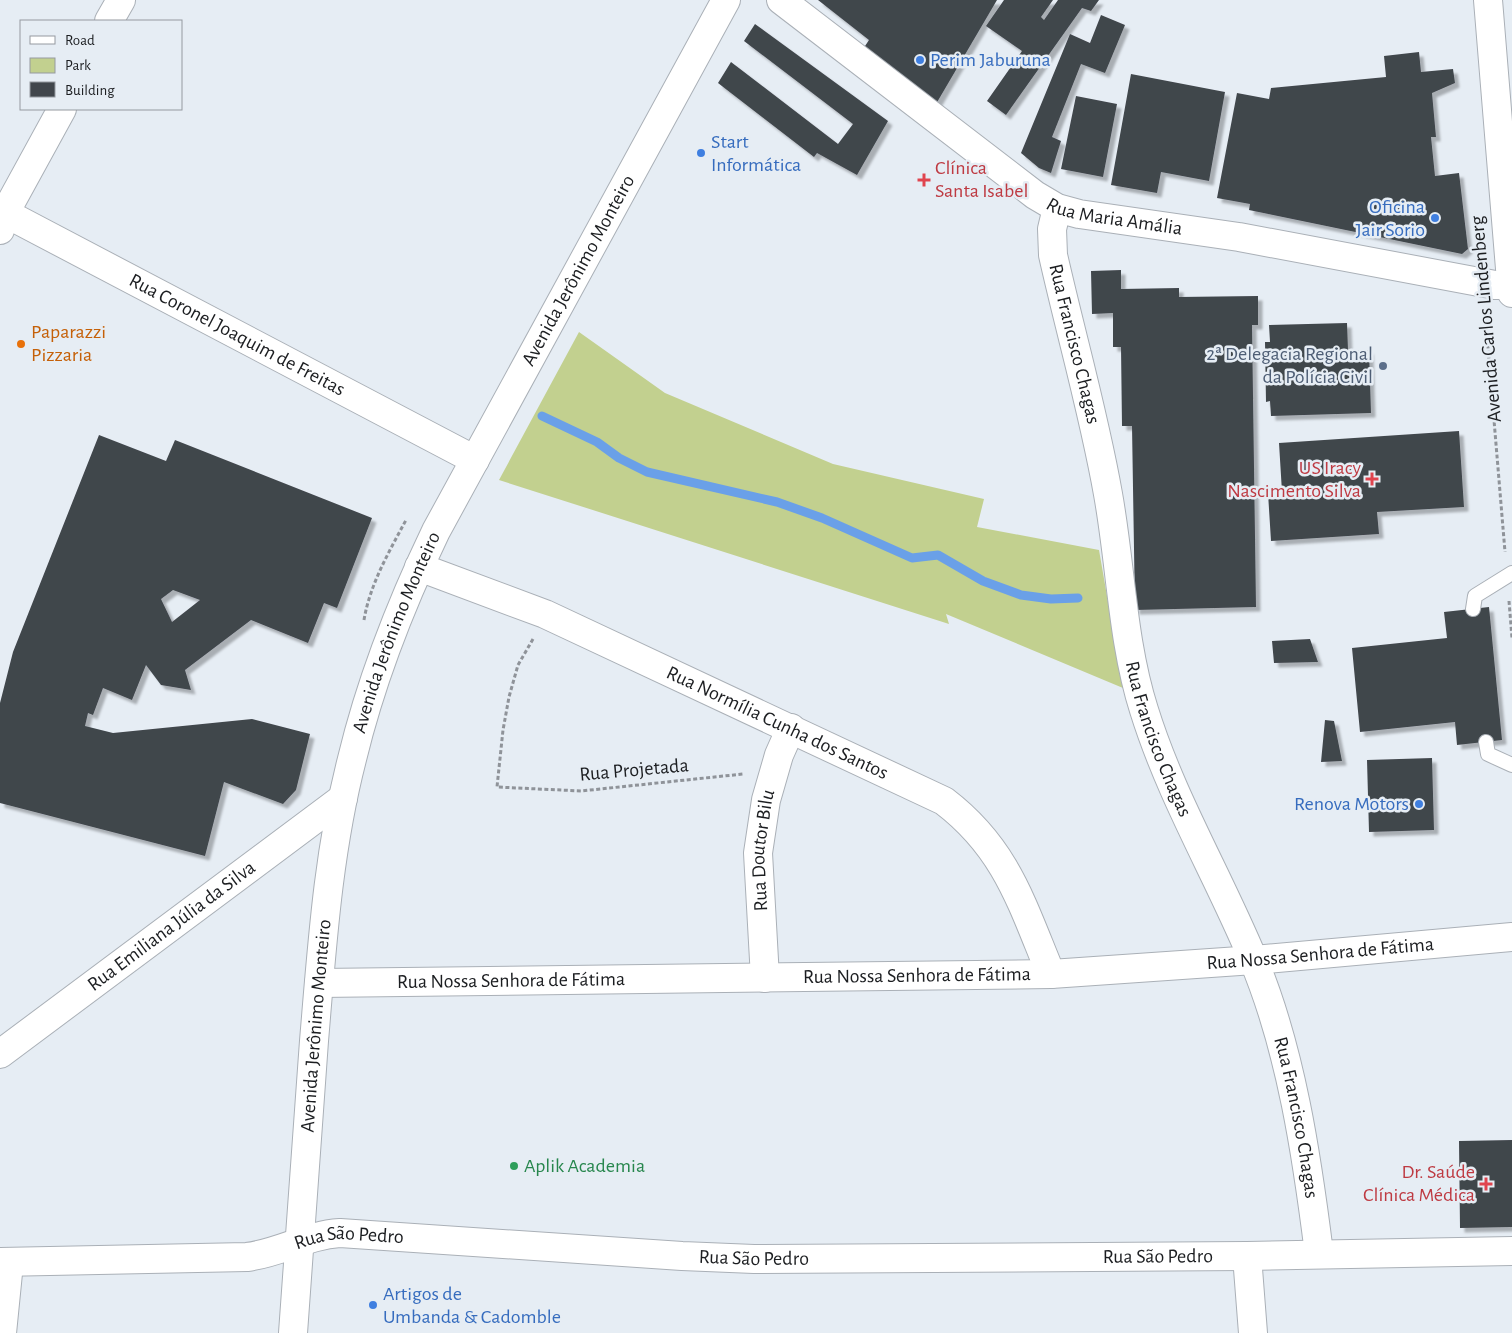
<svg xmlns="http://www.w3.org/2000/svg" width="1512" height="1333" viewBox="0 0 1512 1333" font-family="'Alegreya Sans',sans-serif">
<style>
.green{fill:#c2d08f}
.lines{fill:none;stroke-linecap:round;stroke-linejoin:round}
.stream{stroke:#6aa0e8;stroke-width:9}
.building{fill:#41464c;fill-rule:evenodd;filter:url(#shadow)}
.service-casing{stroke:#aab0b7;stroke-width:16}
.minor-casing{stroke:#aab0b7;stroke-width:30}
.secondary-casing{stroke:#aab0b7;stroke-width:30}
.path{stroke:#8f9399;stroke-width:3;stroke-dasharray:4 2.5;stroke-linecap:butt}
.service{stroke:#fff;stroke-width:14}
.minor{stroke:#fff;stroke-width:28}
.secondary{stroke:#fff;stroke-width:28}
.shop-dot{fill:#3f7fe0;stroke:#e6edf4;stroke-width:2}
.health-dot{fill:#e0444e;stroke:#e6edf4;stroke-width:2}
.food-dot{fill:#e8710a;stroke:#e6edf4;stroke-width:2}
.service-dot{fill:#5c6f8a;stroke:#e6edf4;stroke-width:2}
.leisure-dot{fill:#2e9e5b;stroke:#e6edf4;stroke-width:2}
.labels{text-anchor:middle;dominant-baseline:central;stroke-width:5;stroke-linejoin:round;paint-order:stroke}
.shop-label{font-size:20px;fill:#366cbe;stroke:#e6edf4;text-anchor:start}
.health-label{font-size:20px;fill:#be3a42;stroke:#e6edf4;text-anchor:end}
.street-label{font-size:20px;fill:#1c1e21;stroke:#e6edf4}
.food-label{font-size:20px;fill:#c56008;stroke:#e6edf4;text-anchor:start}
.service-label{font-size:20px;fill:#4e5e75;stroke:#e6edf4;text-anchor:end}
.leisure-label{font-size:20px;fill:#27864d;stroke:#e6edf4;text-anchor:start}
</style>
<defs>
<filter id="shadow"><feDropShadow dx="4.5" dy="4.5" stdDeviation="1" flood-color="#0004"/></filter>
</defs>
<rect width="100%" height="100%" fill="#e6edf4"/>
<path class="green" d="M579,332L665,393L833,464L984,499L977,527L1099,550L1123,688L946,614L949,624L499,480Z"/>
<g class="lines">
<path class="stream" d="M542,416L597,442L619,458L647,472L777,502L822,518L912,558L938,555L983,581L1021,595L1051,599L1078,598"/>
</g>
<path class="building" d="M818,0H997L936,104L863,49L869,40Z
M1004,0H1053L1041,17L1044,20L1058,0H1099L1091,11L1082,8L1006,115L987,101L1022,51L986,26Z
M1101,15L1125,25L1105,73L1081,64L1052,137L1061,141L1051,173L1039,168L1021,153L1070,34L1090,43Z
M755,24L888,121L857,175L817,153L814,157L718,83L731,62L838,144L853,124L744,41Z
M1419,52L1421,72L1453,69L1455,83L1432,93L1436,137H1431L1435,176L1459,173L1468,249L1462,254L1249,210L1250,204L1217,198L1237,93L1269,99L1271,88L1386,77L1384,56Z
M1131,74L1225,92L1209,181L1161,172L1157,193L1111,185Z
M1076,96L1117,104L1103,177L1061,169Z
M1121,270V289L1179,288V297L1258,296V325H1252L1256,607L1135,610L1132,426H1122L1121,347H1113V313L1092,314L1091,271Z
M1347,323L1348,350H1369L1371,413L1271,416L1270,401L1266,402L1265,342H1270L1269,325Z
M1459,431L1464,507L1377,512L1379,534L1271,541L1268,493L1282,492L1279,443Z
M99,435L166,461L175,440L372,518L337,608L324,603L308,643L251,620L185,670L191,690L161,685L146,665L132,700L103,688L93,715L88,713L85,726L113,733L252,719L310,734L296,790L283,804L224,782L205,856L0,803V703L13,652ZM173,590L200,600L172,622L161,599Z
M1489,607L1502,740L1457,745L1455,722L1360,732L1352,648L1447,638L1444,612Z
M1310,639L1318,662L1274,663L1272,641Z
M1325,720L1334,721L1342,761L1321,762Z
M1432,758L1434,830L1369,832L1367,760Z
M1512,1140V1227L1460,1228L1459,1141Z"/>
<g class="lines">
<g class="service-casing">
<path id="service" d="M1473,609L1475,596L1512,573
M1486,742L1488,754L1512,765"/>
</g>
<g class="minor-casing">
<g id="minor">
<path id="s1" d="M781,0L1035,195L1057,208L1079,214L1239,237L1495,285H1512"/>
<path d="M109,21L121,0"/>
<path id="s2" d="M0,207L5,213L475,460"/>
<path id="s3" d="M1057,208L1052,229L1053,255C1071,335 1094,414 1108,494C1121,566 1122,641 1144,710C1171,797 1218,875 1253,959C1291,1049 1307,1157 1319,1253"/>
<path d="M0,230L5,213L62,109"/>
<path id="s4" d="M419,567L545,614L944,801C1007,849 1022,905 1051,974"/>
<path id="s5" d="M765,978L758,853L766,800L779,755L791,728"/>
<path id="s6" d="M319,983L1051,974L1254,960L1512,937"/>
<path id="s7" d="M0,1054L343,798"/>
<path d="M1247,1256L1253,1333"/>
<path id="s8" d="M0,1262L247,1257C280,1253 307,1235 340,1233L682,1256L754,1259L1247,1256L1512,1251"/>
<path d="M2,1333L9,1263"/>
</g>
</g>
<g class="secondary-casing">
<g id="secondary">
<path d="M1488,0L1512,293"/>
<path id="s9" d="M293,1333C300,1236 307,1138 314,1041C322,946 328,852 352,759C371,680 401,604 436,531L726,0"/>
</g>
</g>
<path class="path" d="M1485,312L1505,552
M1509,601L1512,638
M364,620C370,584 389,552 406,520
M533,639L518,665L509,697L503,730L497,787L581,791L743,774"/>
<use href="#service" class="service"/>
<use href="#minor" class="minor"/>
<use href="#secondary" class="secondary"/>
</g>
<g class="shop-dot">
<circle cx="920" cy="60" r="5"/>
<circle cx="701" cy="153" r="5"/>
<circle cx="1435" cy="218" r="5"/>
<circle cx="1419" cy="804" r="5"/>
<circle cx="373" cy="1305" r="5"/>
</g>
<g class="health-dot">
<path d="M921.5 172.5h5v5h5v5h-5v5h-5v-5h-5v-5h5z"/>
<path d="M1369.5 471.5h5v5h5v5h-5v5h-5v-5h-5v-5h5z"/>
<path d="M1483.5 1176.5h5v5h5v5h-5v5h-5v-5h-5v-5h5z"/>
</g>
<circle class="food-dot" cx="21" cy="344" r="5"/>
<circle class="service-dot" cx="1383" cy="366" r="5"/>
<circle class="leisure-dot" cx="514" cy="1166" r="5"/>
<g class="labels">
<g class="shop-label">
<text x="930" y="60">Perim Jaburuna</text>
<text x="711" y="142">Start<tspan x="711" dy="23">Informática</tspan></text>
<text x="1425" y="207" text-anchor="end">Oficina<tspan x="1425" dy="23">Jair Sorio</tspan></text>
<text x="1409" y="804" text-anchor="end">Renova Motors</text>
<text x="383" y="1294">Artigos de<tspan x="383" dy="23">Umbanda &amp; Cadomble</tspan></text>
</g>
<g class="health-label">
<text x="935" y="168" text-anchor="start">Clínica<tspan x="935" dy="23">Santa Isabel</tspan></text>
<text x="1361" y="468">US Iracy<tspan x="1361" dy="23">Nascimento Silva</tspan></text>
<text x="1475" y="1172">Dr. Saúde<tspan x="1475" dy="23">Clínica Médica</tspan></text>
</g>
<g class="street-label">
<text stroke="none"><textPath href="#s1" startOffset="404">Rua Maria Amália</textPath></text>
<text stroke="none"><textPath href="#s9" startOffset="1118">Avenida Jerônimo Monteiro</textPath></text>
<text transform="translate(1486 319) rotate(-95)">Avenida Carlos Lindenberg</text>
<text stroke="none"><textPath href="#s2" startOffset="270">Rua Coronel Joaquim de Freitas</textPath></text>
<text stroke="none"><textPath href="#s3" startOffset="139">Rua Francisco Chagas</textPath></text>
<text stroke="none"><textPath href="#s9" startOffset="712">Avenida Jerônimo Monteiro</textPath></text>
<text stroke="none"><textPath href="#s4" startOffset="391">Rua Normília Cunha dos Santos</textPath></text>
<text stroke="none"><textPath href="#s3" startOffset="544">Rua Francisco Chagas</textPath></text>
<text transform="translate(634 770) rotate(-5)">Rua Projetada</text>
<text stroke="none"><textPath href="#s5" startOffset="128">Rua Doutor Bilu</textPath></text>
<text stroke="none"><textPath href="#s7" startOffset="214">Rua Emiliana Júlia da Silva</textPath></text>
<text stroke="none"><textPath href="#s6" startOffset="1002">Rua Nossa Senhora de Fátima</textPath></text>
<text stroke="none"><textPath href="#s6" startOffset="598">Rua Nossa Senhora de Fátima</textPath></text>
<text stroke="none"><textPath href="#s6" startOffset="192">Rua Nossa Senhora de Fátima</textPath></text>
<text stroke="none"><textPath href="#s9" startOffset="308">Avenida Jerônimo Monteiro</textPath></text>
<text stroke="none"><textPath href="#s3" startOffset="949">Rua Francisco Chagas</textPath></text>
<text stroke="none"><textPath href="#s8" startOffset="352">Rua São Pedro</textPath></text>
<text stroke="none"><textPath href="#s8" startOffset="1162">Rua São Pedro</textPath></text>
<text stroke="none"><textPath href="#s8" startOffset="758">Rua São Pedro</textPath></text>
</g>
<g class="food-label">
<text x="31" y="332">Paparazzi<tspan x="31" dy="23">Pizzaria</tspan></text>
</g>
<g class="service-label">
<text x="1373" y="354">2ª Delegacia Regional<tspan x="1373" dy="23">da Polícia Civil</tspan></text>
</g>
<g class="leisure-label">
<text x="524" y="1166">Aplik Academia</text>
</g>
</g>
<rect x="20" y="20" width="162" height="90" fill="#e6edf4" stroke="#959aa0"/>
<rect x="30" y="36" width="25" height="8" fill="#ffffff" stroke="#959aa0"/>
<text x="65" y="45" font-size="15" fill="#1c1e21">Road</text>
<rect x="30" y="58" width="25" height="15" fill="#c2d08f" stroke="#959aa0"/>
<text x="65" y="70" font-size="15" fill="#1c1e21">Park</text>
<rect x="30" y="82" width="25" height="15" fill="#41464c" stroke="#959aa0"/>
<text x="65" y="95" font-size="15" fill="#1c1e21">Building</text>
</svg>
